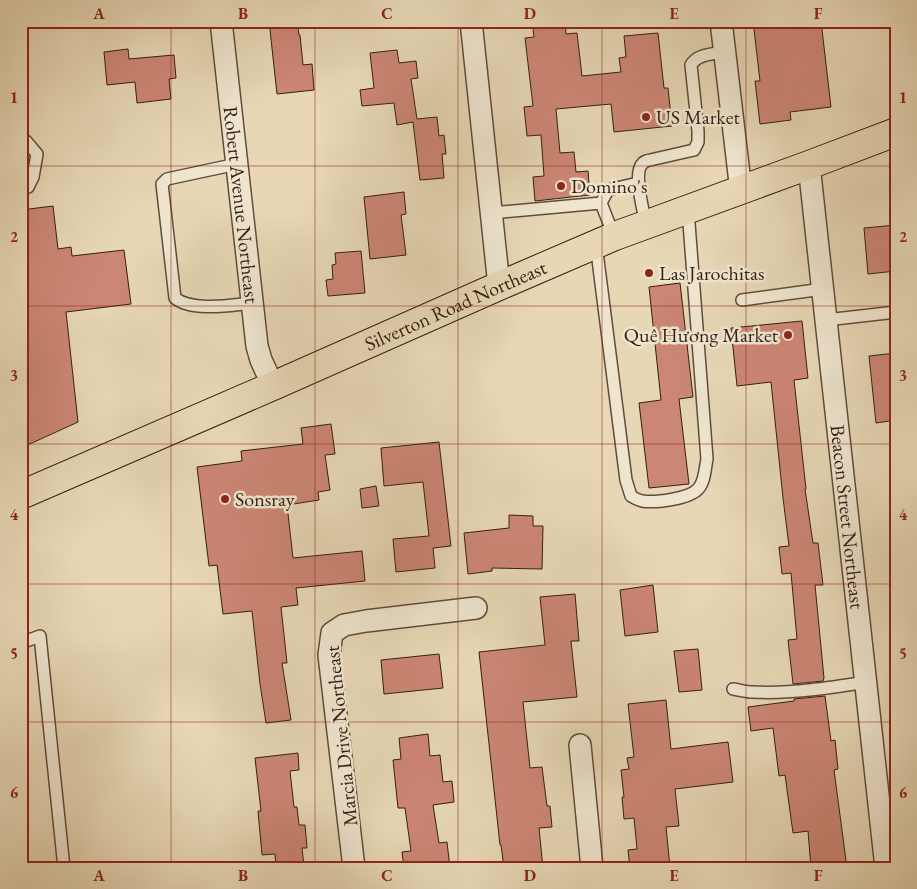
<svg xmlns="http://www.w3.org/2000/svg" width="917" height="889" viewBox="0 0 917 889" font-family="'EB Garamond',serif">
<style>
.building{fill:#cc8674;stroke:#331e14}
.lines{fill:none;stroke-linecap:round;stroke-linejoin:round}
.lane-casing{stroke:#604c3c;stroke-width:14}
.street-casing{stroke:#604c3c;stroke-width:24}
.primary-casing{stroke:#331e14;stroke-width:30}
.path{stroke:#331e14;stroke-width:3;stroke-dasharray:4 2.5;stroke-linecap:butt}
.lane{stroke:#efe5cf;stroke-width:11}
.street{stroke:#efe5cf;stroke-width:21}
.primary{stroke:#e7d7b5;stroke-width:28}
.grid{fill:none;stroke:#8f2418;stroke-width:1;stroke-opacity:0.55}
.poi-dot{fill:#8f2418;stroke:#efe5cf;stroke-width:2}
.labels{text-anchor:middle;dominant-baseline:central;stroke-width:5;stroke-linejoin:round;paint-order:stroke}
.poi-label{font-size:20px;fill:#331e14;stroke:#efe5cf;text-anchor:start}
.street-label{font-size:20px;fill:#331e14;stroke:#efe5cf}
.neatline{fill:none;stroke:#8f2418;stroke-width:2}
.grid-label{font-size:16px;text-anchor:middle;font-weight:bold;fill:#8f2418}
</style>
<rect width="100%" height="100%" fill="#e7d7b5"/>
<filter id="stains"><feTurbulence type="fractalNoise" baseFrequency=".004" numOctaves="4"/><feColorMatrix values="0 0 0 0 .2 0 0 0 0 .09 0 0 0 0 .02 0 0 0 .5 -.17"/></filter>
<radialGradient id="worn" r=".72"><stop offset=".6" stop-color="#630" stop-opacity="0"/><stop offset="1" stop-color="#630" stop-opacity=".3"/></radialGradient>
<path class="building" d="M269,21H297L299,35H300L303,65L312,64L314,90L277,94Z
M532,21H565L566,34L577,33L582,76L621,72L619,58L626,57L624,36L658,33L664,88H668L672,126L614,132L611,104L556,109L560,153L574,152L576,172L588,171L590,195L535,201L533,177L544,176L541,135L527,136L524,107L533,106L525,38L534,37Z
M753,21H821L831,107L790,112L791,120L760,124L755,81H760Z
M128,49L129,59L174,55L176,78L169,79L171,99L137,103L135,82L107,85L104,52Z
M397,50L399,63L416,61L418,78L411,79L417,119L437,117L439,136L444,135L446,154H442L444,178L420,180L413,122L397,125L394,103L362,106L360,90L374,88L370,53Z
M404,192L406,214L401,215L406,255L370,259L364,197Z
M53,206L58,249L71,247L72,256L124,250L131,304L66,312L78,422L21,448V210Z
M896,225V271L868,274L864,228Z
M361,251L365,293L328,296L326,280L333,279L332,265L336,264L335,253Z
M680,283L693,397L679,399L689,484L649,488L639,403L661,400L649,287Z
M802,321L808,378L794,380L806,489H805L813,543H818L823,585H815L824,678L823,681L793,684L788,640L797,639L791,573L782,574L779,547L789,546L783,498L771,382L737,386L731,328Z
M896,353V420L876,423L869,356Z
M331,424L335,454L325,455L330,490L318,492L319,500L287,505L293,558L362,551L365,581L296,588L298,605L281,607L287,663H282L291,720L266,723L260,684L252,611L223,614L217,565L209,566L197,467L242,461L241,451L303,444L301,428Z
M439,442L451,546L433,548L435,568L396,572L393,539L429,536L423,482L384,486L381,448Z
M376,486L379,506L362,508L360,489Z
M509,515L533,516V526H543L542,569L492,568V571L468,574L464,533L509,528Z
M653,585L658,632L625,636L620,590Z
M575,594L579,641H571L577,697L523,702L530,768L542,767L547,806H550L552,827L539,828L543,868H504L501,845H500L479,652L545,645L540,597Z
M698,649L702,690L679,692L674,651Z
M439,654L443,688L384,694L381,660Z
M825,696L831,741L835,740L838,769L834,770L847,868H811L808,831L793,833L785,775L779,776L773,728L751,731L748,707L794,701V699Z
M666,700L671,749L728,742L733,782L675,789L679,826L666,827L670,867L630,868L628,850L637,849L634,818L624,819L622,797H624L621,770L629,769L627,758L634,757L628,704Z
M428,734L430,756L440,755L443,782L452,781L454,802L433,805L439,843L447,842L450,868H404L402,852L411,851L405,808H398L393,760L401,759L399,738Z
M298,753L299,770L290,771L294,807H297L299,825H305L307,848H302L304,866L276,868L275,854L262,855L258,811H261L255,758Z"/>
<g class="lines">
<g class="lane-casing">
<path id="lane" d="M21,141H26L37,154L33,177L28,187L21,188
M237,164L167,179L162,184L175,298C192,312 232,305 252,303
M601,203L608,190L638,183
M491,213L601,203L614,236
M646,225C644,212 632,172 643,163C643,162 649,160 650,160L694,150L698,142V131L691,65C697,54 713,54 725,52
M596,244L626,480L631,496C634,498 638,500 642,501C655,503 689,499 698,489C705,482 705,468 707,459L688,210
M742,300L823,289
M826,320L896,312
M21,643L40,636L64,868
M733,689C740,690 746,692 753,692C790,694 829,688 866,682"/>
</g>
<g class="street-casing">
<g id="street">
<path id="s1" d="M221,21L257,346L261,360L273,386"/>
<path d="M471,21L499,286"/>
<path d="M721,21L741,191"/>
<path id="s2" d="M809,165L886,868"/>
<path d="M580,745L592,868"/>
<path d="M354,868L329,655L332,633L344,625L366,621L476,608"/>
</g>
</g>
<g class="primary-casing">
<g id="primary">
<path id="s3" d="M21,495L273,386L499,286L615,236L809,165L896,132"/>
</g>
</g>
<path class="path" d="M21,747H22"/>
<use href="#lane" class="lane"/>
<use href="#street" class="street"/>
<use href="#primary" class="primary"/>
</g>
<path class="grid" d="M171,21V868M315,21V868M458,21V868M602,21V868M746,21V868M21,166H896M21,306H896M21,444H896M21,584H896M21,722H896"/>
<g class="poi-dot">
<circle cx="646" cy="117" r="5"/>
<circle cx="561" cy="186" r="5"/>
<circle cx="649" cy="273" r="5"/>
<circle cx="788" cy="335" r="5"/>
<circle cx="225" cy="499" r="5"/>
</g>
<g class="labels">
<g class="poi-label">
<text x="656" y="117">US Market</text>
<text x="571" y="186">Domino's</text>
<text x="659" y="273">Las Jarochitas</text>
<text x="778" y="335" text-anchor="end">Quê Hương Market</text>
<text x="235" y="499">Sonsray</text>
</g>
<g class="street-label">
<text stroke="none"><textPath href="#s1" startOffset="185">Robert Avenue Northeast</textPath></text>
<text stroke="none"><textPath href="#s3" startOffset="474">Silverton Road Northeast</textPath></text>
<text stroke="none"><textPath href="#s2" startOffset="354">Beacon Street Northeast</textPath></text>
<text transform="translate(341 736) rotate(-96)">Marcia Drive Northeast</text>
</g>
</g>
<rect width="917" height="889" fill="none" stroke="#e7d7b5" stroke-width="55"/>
<rect x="28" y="28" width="862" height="834" class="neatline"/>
<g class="grid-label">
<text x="99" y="19">A</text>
<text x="243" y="19">B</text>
<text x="387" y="19">C</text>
<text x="530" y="19">D</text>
<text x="674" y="19">E</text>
<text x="818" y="19">F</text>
<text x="14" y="103">1</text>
<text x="903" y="103">1</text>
<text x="14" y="242">2</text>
<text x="903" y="242">2</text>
<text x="14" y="381">3</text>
<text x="903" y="381">3</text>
<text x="14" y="520">4</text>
<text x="903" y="520">4</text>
<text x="14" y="659">5</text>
<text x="903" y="659">5</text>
<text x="14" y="798">6</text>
<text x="903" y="798">6</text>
<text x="99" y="881">A</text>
<text x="243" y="881">B</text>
<text x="387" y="881">C</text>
<text x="530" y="881">D</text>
<text x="674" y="881">E</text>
<text x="818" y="881">F</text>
</g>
<rect width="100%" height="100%" filter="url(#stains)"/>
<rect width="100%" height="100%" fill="url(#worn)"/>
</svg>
